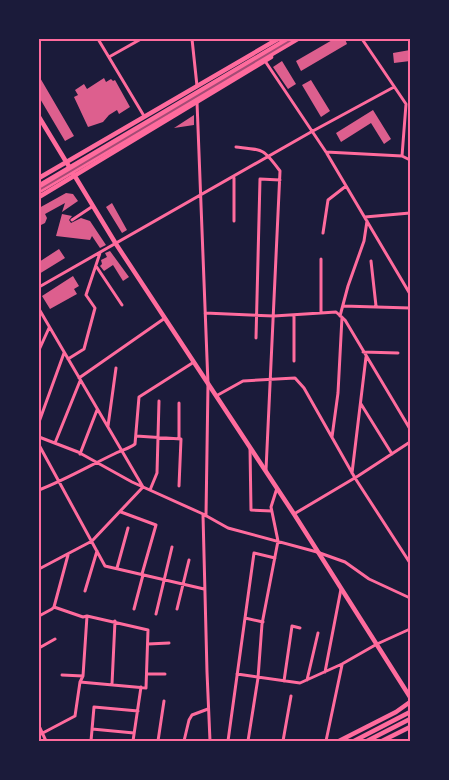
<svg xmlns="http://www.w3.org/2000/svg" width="449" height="780" viewBox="0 0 449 780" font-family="Signika,sans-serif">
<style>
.building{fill:#dd5f8e}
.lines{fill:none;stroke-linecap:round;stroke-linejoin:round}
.minor{stroke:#ff6b9d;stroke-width:3}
.secondary{stroke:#ff6b9d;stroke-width:4.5}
.primary{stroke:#ff6b9d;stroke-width:4.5}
.trunk{stroke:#ff6b9d;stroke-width:5}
.rail{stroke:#a44b75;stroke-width:2}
.neatline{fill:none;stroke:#ff6b9d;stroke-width:2}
</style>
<rect width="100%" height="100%" fill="#1b1b3a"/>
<path class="building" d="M334,39H345L347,44L301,71L296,61Z
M410,50V61L394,63L393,53Z
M282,61L296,84L288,89L273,67Z
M39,76L74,136L65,141L39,97Z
M104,78L106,82L111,79L113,81L115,80L130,107L119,114L117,110L109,115L103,122L88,127L74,97L78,95L75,90L84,84L87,89Z
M311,80L330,111L321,117L302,85Z
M373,110L391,139L384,144L371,123L341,142L336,133Z
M194,115V125L174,128Z
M66,193L73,194L78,201L62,212L65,203L45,214L47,218L45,223L39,226V208Z
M112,203L127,230L122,233L106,207Z
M62,214L72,216L69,220L71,223L81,218L90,221L106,245L100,248L92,236L90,240L56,236Z
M59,249L65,258L39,274V262Z
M110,251L129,277L123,281L113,265L104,271L100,266L102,264L101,260L107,257L105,253Z
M73,276L79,286L74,289L77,294L50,309L42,296Z"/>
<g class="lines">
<path class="minor" d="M98,39L144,116
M192,39L197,86
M362,39L406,104L402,156L410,160
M109,57L141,39
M265,61L326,152L410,294
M197,102L208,384L206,516
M236,147C264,150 263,148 280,171L266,470
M326,152L402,156
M365,217L410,213
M72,220L93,206
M234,221V178
M323,233L328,200L346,186
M371,261L376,306
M96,266L122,305
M39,287L311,132L394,87
M343,306L410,308
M39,309L143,487L92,541L39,569
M205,313L274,316L336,312L345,320L410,429
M321,313V259
M294,315V361
M340,316L348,286L364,241L367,221
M256,338L260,179L280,180
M39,350L49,328
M363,352L398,353
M68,359L84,349L95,308L86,295L100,253
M79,378L165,318
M216,396L243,381L295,378L304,388L355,478L410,563
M179,403V439
M361,404L392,454
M39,422L64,353
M108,426L116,368
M136,436L181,439L179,486
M39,437L78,452L132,482L203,514L228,528L317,552L345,562L369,579L410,598
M332,437L338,393L342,317
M55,443L80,381
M39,445L105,566L204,589
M250,448L251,510L272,511
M80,454L97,410
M352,473L366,357
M39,490C65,480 89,466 114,454C121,450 129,449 135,444L139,397L194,362
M150,490L157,473L159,401
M121,512L156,525L142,574
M294,514L358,476L410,442
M203,515L207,672L210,741
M117,568L128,528
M85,591L97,551
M134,609L143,575
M177,609L189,560
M156,614L172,547
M39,616L52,609L54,607L68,555
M245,618L263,622
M148,644L169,643
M39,648L55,639
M325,672L341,589
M147,674H165
M237,674L300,683L342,664L377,644L410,629
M62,675L83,676
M307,680L318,633
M284,681L292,626L300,628
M80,682L146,688L148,630L87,616
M112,684L115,621
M39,726L46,741
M92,729L134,733
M39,735L75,716L80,682L83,676L87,616L83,617L54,607
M91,741L94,707L138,711
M133,741L141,687
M158,741L164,701
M184,741L189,720L192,715L208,709
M228,741L254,553L275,558
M248,741L258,678L262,624L278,541L271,507L277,488
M283,741L291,696
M326,741L342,665"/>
<path class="secondary" d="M39,117L116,244L294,514L410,697
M39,178L278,39
M39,197L271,57"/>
<path class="primary" d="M339,741L396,712L410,702
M354,741L410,712
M367,741L410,719
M382,741L410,727"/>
<path class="trunk" d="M39,186L288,39
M39,191L297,39"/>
<path class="rail" d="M39,190L293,39"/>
</g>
<rect width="449" height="780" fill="none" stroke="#1b1b3a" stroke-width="80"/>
<rect x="40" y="40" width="369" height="700" class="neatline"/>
</svg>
